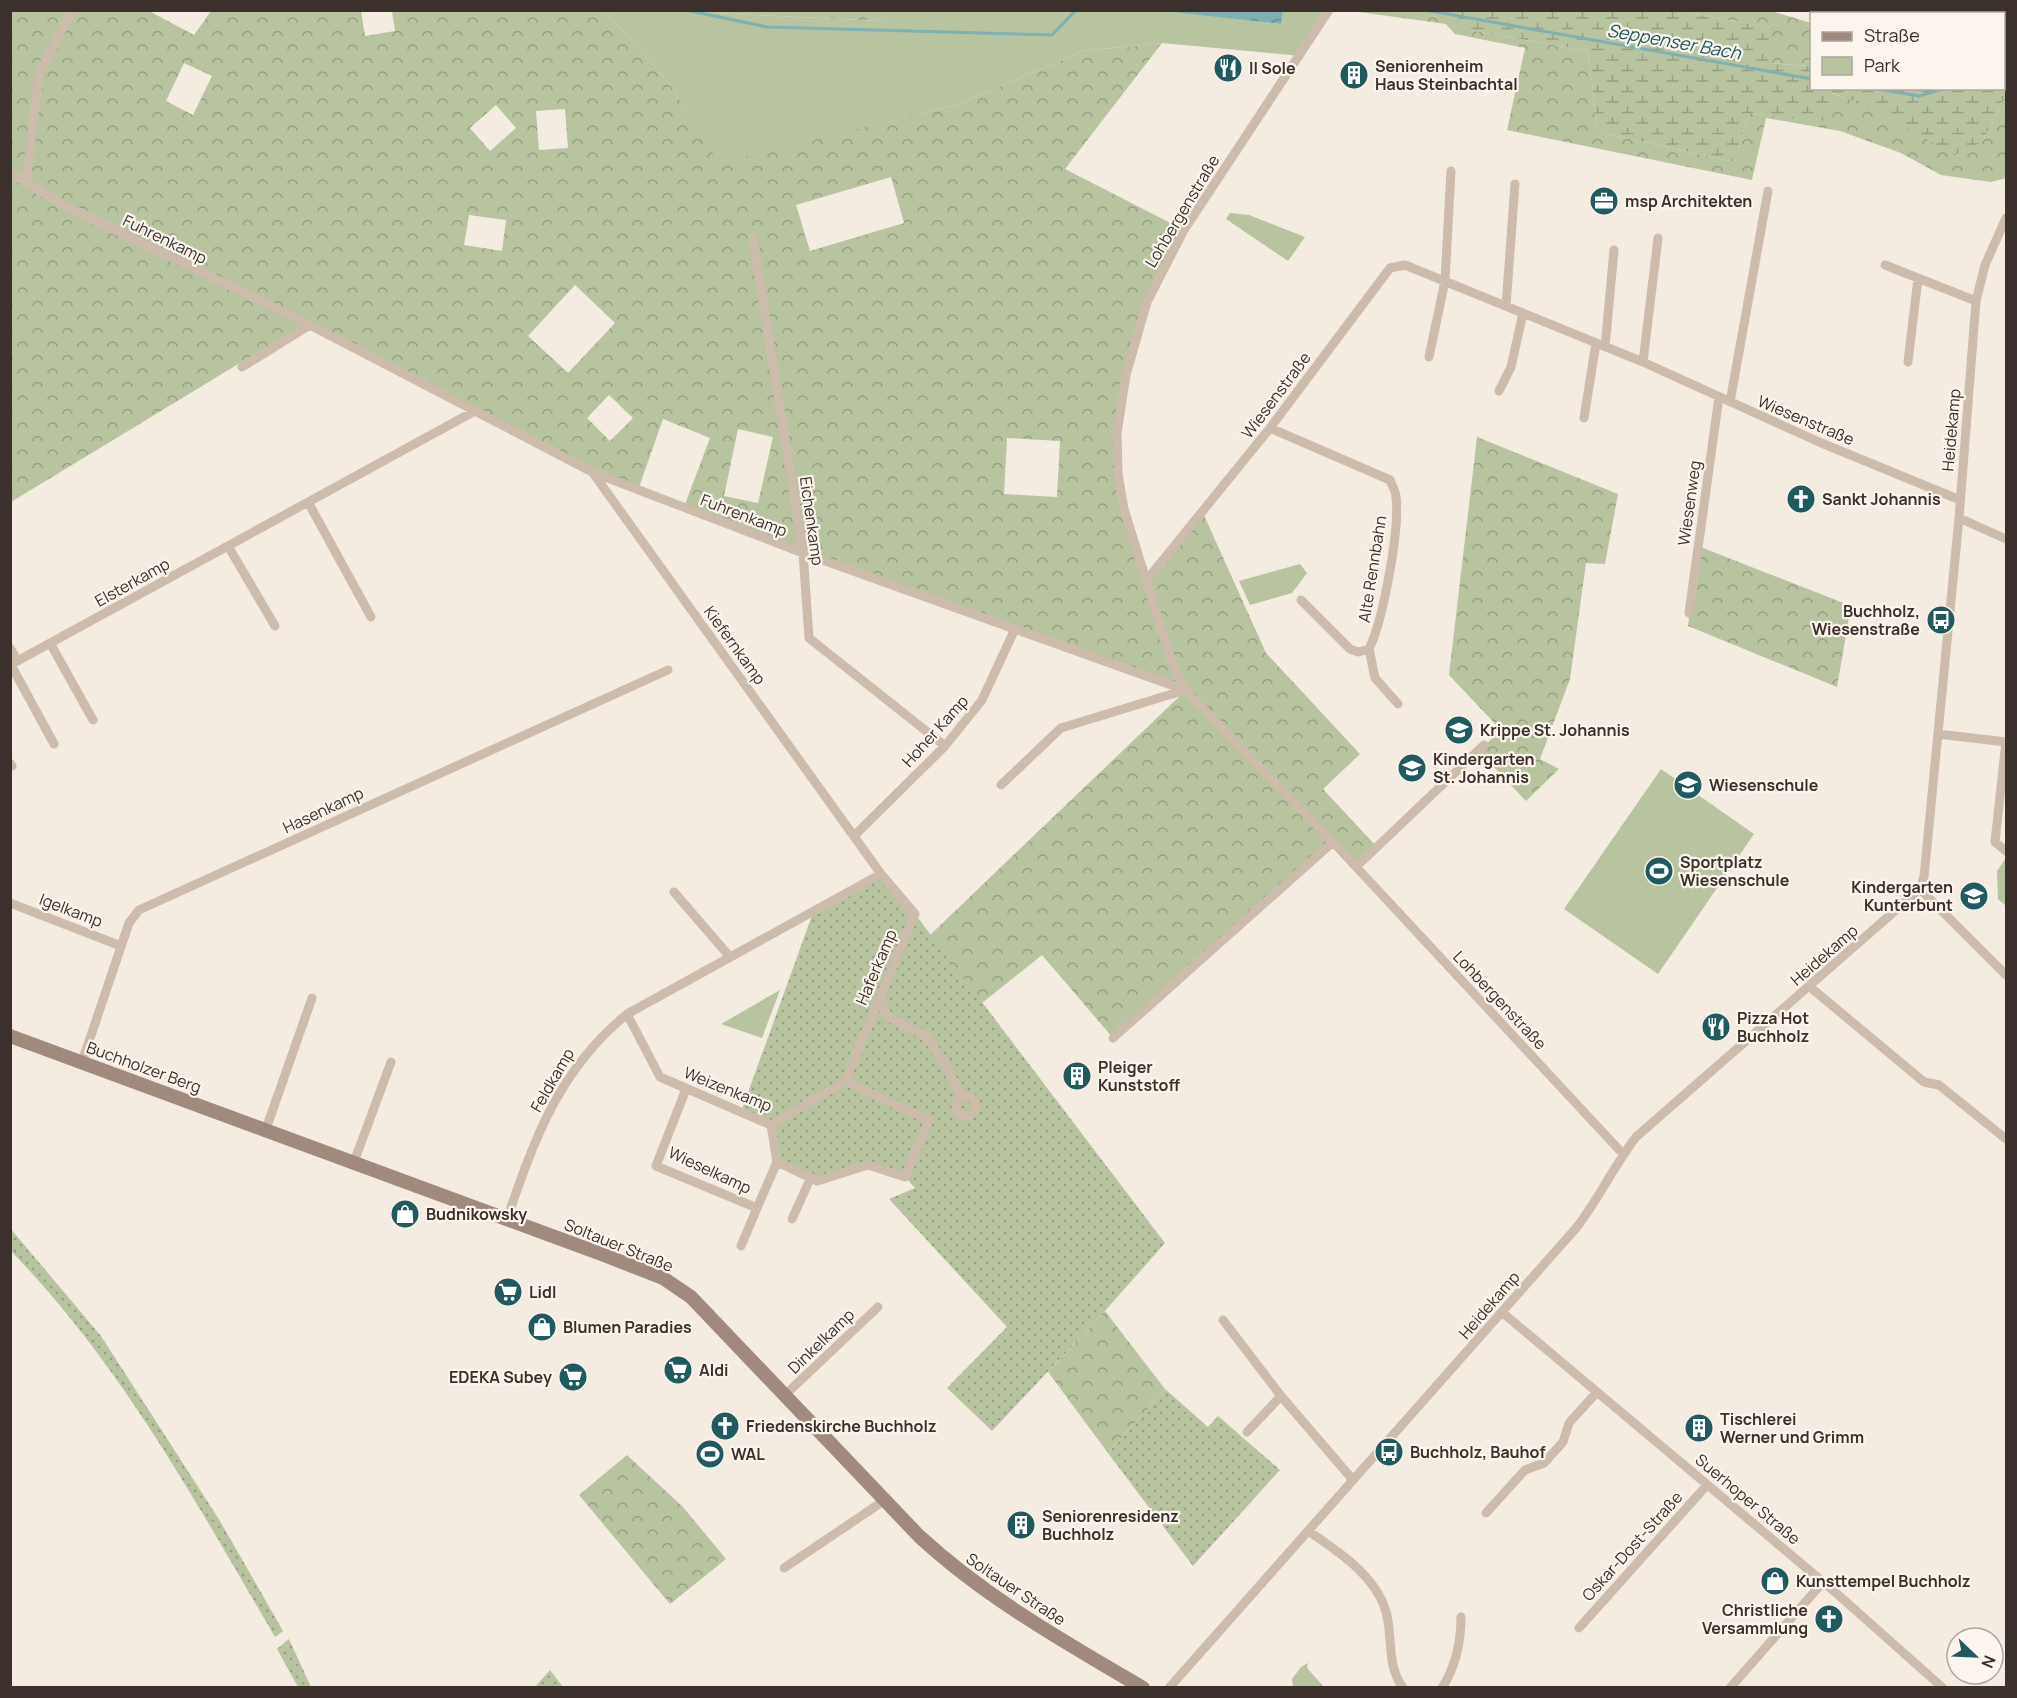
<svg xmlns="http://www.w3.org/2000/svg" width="2017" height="1698" viewBox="0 0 2017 1698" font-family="Manrope,sans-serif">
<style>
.grass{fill:url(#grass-dots)}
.forest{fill:url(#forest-crowns);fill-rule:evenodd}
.wetland{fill:url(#wetland-marsh)}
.park{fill:#b8c4a0}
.water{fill:url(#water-waves)}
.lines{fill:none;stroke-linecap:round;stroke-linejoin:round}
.stream{stroke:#7fb0b2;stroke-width:3}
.street{stroke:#cdbbac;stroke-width:9}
.secondary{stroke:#a18a7d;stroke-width:14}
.labels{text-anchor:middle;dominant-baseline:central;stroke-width:4.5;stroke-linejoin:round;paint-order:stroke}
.poi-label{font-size:16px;font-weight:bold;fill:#3b302b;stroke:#fbf5ee;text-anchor:start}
.street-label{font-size:16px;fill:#3b302b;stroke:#fbf5ee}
.water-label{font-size:18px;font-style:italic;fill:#1f5a5e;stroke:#fbf5ee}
</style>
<defs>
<pattern id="grass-dots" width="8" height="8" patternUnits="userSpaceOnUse" patternTransform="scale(1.5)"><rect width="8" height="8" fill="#b8c4a0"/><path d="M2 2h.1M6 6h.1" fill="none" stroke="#97a083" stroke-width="1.8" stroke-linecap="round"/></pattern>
<pattern id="forest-crowns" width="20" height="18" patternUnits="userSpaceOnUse" patternTransform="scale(1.5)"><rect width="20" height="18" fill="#b8c4a0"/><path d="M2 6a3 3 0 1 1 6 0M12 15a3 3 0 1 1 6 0" fill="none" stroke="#97a083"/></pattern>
<pattern id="wetland-marsh" width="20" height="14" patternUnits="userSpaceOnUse" patternTransform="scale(1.5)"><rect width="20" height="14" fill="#b8c4a0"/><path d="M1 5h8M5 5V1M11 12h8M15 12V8" fill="none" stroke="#97a083"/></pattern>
<pattern id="water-waves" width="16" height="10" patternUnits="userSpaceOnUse" patternTransform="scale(1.5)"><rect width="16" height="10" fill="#7fb0b2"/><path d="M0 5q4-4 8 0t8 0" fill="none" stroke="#699091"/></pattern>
</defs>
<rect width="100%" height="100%" fill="#f4ebe1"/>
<path class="grass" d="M881,874L915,914L1165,1243L1105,1311L992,1431L947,1388L1007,1327L889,1199L915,1188L905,1177L868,1165L817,1181L777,1162L771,1125L741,1112L814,910Z
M10,1228L101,1336L220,1521L283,1631L275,1637C196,1502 120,1363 11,1251Z
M1165,1389L1208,1427L1218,1416L1280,1470L1193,1566L1108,1453Z
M289,1639L311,1687H298L277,1649Z
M550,1670L563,1687H535Z"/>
<path class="forest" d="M713,10L899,11L881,21L712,13Z
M1854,10L2006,11V35L2004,36V14L1853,13Z
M11,11H149L194,35L211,11H361L365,36L395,31L392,11H605L669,83L719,162L956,105L1083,51L1162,43L1065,169L1184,230L1147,302L1126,375L1118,474L1145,581L1203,513L1266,653L1360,754L1323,789L1377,847L1356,867L1333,843L1113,1038L1042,955L982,1003L930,935L1185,691L684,507L710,438L663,419L638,490L592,472L306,323L11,502ZM184,63L212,76L193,115L166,101ZM496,105L516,128L490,151L470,128ZM565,109L568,148L539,150L536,111ZM891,177L904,223L810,251L796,205ZM469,215L506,220L502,251L464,245ZM575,285L615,323L568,373L528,336ZM609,395L633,418L610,441L587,418ZM738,429L773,437L758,503L724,496ZM1007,438L1060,441L1057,497L1004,494Z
M1352,11H1460L1458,28L1588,51L1598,132L1735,162L1749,113L1822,121L1831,93L1982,142L2006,95V178L1991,182L1941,175L1901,153L1840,131L1766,118L1752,180L1507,130L1525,48L1455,34L1446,24Z
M1679,11H1771L1811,23V66L1769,63L1771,28Z
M1477,437L1618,494L1605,564L1586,563L1570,679L1540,759L1559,769L1526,801L1479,751L1501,730L1449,675Z
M1698,546L1851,606L1837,687L1688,626Z
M1105,1311L1165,1389L1108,1453L1048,1372Z
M627,1455L683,1507L726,1559L670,1604L579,1495Z"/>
<path class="wetland" d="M1460,11H1679L1772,28L1769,63L1811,66L1812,88H2004V36L2006,35V95L1982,142L1955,155L1860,103L1832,93L1822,122L1749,113L1735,162L1598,132L1588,51L1457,28Z"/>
<path class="park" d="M713,10V13L881,21L899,10H1164L1281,24L1283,11H1329L1301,56L1162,43L1083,51L956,105L719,163L669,83L605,11Z
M1230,213L1249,215L1305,237L1288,261L1226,219Z
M1300,564L1307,573L1292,593L1250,605L1239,581Z
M1661,769L1754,834L1658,974L1564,909Z
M2006,858V906L1998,899L1997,871Z
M866,963L884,971L872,1001L853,993Z
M780,990L762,1038L721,1024Z
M1308,1663L1307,1668L1324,1687H1293L1292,1679L1301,1667Z"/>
<path class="water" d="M1164,11H1283L1281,24Z"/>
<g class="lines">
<path class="stream" d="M686,10L767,27L1052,35L1076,10
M1425,10L1812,79
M2004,72L2006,71
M1872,88L1919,96L1946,88"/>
<path class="street" d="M1329,10L1184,230L1147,302L1126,375L1117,433L1118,474L1124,509L1172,663L1185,690L1333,842L1623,1154
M10,173L62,204L306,323L592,472L803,553L1185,690
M26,181L39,73L72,10
M753,238L803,553L809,638L945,746
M1885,265L1976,301
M1506,306L1515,184
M1605,347L1614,250
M1429,357L1445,281L1451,171
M1643,362L1658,238
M1908,362L1918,278
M242,367L310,325
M1499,391L1511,367L1523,313
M1730,402L1768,191
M1584,418L1596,343
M1270,428L1390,480C1392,486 1396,491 1396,497C1400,529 1383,621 1369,649L1358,652L1350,649L1301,600
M593,473L881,874L915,914L845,1081
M308,502L371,617
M1959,518L2006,539
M228,546L275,626
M1145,582L1270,428L1390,268L1405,265L1643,362L1819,442L1960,500
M1689,613L1719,397
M50,643L93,720
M10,648L18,661
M1369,649L1375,678L1398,704
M10,665L473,412
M11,665L54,744
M1938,734L2006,742
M2006,742L1995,842L2006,851
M10,763L12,766
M1001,785L1061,728L1185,690
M854,836L945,746L982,700L1015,629
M1356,867L1484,745
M1920,889L2006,975
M674,892L730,957
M10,903L121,946
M1810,987L1924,1082L1939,1085L2006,1139
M882,998C881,1022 904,1022 920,1033C936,1043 951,1079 962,1096
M627,1014L660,1077L771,1125L845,1081
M1113,1038L1333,842
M82,1062L129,923L139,910L668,670
M686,1089L656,1166L757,1208L777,1162
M956 1106a10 10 0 1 1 20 0a10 10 0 1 1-20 0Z
M771,1125L777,1162L817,1181L868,1165L905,1177L929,1120L845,1081
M266,1129L312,998
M354,1162L391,1062
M507,1219C535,1137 559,1070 627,1014L881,874
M792,1219L811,1177
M741,1246L757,1208
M1503,1313L1835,1592L1943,1688
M1223,1320L1281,1396L1353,1480
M785,1395L878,1307
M1247,1432L1281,1396
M1486,1513L1525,1470L1544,1463L1563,1442L1569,1423L1597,1392
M1308,1531C1341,1553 1382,1580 1388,1621C1392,1645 1388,1667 1403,1688
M784,1568L885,1500
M1579,1628L1707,1485
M1169,1688L1577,1227C1599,1198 1614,1166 1636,1137L1920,889L1924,877L1959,518L1976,301L1985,265L2006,218
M1442,1688C1456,1666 1461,1643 1461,1617
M1730,1688L1823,1582"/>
<path class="secondary" d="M10,1036L604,1255L663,1278L691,1297L919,1536C986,1598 1065,1642 1143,1688"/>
</g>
<defs>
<g id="restaurant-disc" transform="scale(1.5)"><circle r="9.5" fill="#1f5a5e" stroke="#fbf5ee"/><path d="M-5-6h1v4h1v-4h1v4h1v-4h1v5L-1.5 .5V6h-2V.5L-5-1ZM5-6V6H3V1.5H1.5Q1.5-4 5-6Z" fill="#fff"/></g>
<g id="building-disc" transform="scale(1.5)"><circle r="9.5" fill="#1f5a5e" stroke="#fbf5ee"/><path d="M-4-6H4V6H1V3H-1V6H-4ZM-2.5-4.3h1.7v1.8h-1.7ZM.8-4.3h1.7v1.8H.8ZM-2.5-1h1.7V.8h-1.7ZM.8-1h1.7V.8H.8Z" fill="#fff"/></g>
<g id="office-disc" transform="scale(1.5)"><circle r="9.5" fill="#1f5a5e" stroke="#fbf5ee"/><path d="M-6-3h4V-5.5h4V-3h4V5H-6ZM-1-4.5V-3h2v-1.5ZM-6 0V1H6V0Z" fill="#fff"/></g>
<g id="church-disc" transform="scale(1.5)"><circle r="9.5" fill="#1f5a5e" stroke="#fbf5ee"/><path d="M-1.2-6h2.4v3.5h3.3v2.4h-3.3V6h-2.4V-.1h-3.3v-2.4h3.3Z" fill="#fff"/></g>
<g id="bus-disc" transform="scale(1.5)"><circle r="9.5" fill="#1f5a5e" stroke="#fbf5ee"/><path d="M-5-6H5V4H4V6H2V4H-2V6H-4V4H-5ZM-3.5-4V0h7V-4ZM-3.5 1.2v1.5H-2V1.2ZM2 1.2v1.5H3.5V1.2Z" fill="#fff"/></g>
<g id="school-disc" transform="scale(1.5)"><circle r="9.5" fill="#1f5a5e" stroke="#fbf5ee"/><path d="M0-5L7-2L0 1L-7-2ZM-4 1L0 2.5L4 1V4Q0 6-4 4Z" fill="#fff"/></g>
<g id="stadium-disc" transform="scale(1.5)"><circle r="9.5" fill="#1f5a5e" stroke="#fbf5ee"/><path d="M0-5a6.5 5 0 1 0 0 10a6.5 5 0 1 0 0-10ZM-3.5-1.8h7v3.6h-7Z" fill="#fff"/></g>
<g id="shop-disc" transform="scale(1.5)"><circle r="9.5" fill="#1f5a5e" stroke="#fbf5ee"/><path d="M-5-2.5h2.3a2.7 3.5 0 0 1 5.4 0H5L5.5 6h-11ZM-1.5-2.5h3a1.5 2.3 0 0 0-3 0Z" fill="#fff"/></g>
<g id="supermarket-disc" transform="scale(1.5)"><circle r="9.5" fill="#1f5a5e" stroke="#fbf5ee"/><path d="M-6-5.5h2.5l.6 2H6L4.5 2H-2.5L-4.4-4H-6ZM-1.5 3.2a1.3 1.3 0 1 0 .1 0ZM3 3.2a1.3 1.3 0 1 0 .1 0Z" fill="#fff"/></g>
</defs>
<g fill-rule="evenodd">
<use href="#restaurant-disc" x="1228" y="68"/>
<use href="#building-disc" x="1354" y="75"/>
<use href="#office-disc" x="1604" y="201"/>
<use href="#church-disc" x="1801" y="499"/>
<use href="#bus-disc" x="1941" y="620"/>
<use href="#school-disc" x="1459" y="730"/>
<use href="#school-disc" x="1412" y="768"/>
<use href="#school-disc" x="1688" y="785"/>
<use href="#stadium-disc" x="1659" y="871"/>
<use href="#school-disc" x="1974" y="896"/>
<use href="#restaurant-disc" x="1716" y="1027"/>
<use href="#building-disc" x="1077" y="1076"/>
<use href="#shop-disc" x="405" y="1214"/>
<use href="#supermarket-disc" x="508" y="1292"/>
<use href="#shop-disc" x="542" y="1327"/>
<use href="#supermarket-disc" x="678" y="1370"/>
<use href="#supermarket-disc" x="573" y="1377"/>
<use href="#church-disc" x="725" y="1426"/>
<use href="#building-disc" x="1699" y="1428"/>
<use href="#bus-disc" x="1389" y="1452"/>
<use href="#stadium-disc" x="710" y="1454"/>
<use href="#building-disc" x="1021" y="1525"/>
<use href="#shop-disc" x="1775" y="1581"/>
<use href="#church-disc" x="1829" y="1619"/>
</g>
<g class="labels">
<g class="poi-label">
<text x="1375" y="66">Seniorenheim<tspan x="1375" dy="18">Haus Steinbachtal</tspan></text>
<text x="1249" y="68">Il Sole</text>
<text x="1625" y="201">msp Architekten</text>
<text x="1822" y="499">Sankt Johannis</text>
<text x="1920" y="611" text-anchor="end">Buchholz,<tspan x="1920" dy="18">Wiesenstraße</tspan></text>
<text x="1480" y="730">Krippe St. Johannis</text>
<text x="1433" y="759">Kindergarten<tspan x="1433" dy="18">St. Johannis</tspan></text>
<text x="1709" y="785">Wiesenschule</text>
<text x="1680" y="862">Sportplatz<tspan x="1680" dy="18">Wiesenschule</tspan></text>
<text x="1953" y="887" text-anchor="end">Kindergarten<tspan x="1953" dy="18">Kunterbunt</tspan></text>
<text x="1737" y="1018">Pizza Hot<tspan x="1737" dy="18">Buchholz</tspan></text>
<text x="1098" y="1067">Pleiger<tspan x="1098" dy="18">Kunststoff</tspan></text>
<text x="426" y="1214">Budnikowsky</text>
<text x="529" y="1292">Lidl</text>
<text x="563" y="1327">Blumen Paradies</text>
<text x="699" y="1370">Aldi</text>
<text x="552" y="1377" text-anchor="end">EDEKA Subey</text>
<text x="1720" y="1419">Tischlerei<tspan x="1720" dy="18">Werner und Grimm</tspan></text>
<text x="746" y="1426">Friedenskirche Buchholz</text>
<text x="1410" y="1452">Buchholz, Bauhof</text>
<text x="731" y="1454">WAL</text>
<text x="1042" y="1516">Seniorenresidenz<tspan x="1042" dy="18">Buchholz</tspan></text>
<text x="1796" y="1581">Kunsttempel Buchholz</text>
<text x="1808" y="1610" text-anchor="end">Christliche<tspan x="1808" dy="18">Versammlung</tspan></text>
</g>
<g class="street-label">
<text transform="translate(1182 211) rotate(-59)">Lohbergenstraße</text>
<text transform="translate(165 239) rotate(26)">Fuhrenkamp</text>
<text transform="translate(1276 395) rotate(-53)">Wiesenstraße</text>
<text transform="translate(1806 420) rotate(23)">Wiesenstraße</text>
<text transform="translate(1951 430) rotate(-85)">Heidekamp</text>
<text transform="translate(1689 503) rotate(-82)">Wiesenweg</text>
<text transform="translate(744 515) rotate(21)">Fuhrenkamp</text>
<text transform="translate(812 521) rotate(82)">Eichenkamp</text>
<text transform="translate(1372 569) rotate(-81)">Alte Rennbahn</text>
<text transform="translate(132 582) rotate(-29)">Elsterkamp</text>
<text transform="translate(735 645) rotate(54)">Kiefernkamp</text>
<text transform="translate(935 731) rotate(-48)">Hoher Kamp</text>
<text transform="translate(323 810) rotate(-25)">Hasenkamp</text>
<text transform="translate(71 910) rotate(21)">Igelkamp</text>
<text transform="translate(1824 955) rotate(-41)">Heidekamp</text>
<text transform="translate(876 967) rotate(-67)">Haferkamp</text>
<text transform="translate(1500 1000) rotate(47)">Lohbergenstraße</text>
<text transform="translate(144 1067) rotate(20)">Buchholzer Berg</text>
<text transform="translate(552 1080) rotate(-60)">Feldkamp</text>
<text transform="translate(728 1089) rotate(22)">Weizenkamp</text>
<text transform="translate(710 1170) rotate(25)">Wieselkamp</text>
<text transform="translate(619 1245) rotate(22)">Soltauer Straße</text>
<text transform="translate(1489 1305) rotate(-49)">Heidekamp</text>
<text transform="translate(821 1341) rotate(-44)">Dinkelkamp</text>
<text transform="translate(1748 1499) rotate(40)">Suerhoper Straße</text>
<text transform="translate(1632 1546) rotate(-48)">Oskar-Dost-Straße</text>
<text transform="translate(1016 1589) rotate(34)">Soltauer Straße</text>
</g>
<g class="water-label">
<text transform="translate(1674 41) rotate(10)">Seppenser Bach</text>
</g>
</g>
<rect width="2017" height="1698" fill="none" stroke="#3b302b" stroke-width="24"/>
<rect x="1810" y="12" width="195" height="78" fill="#fbf5ee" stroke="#aea6a0" stroke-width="1.5"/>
<rect x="1822" y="32" width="30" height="9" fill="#a18a7d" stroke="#aea6a0" stroke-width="1.5"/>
<text x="1864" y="42" font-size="18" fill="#3b302b">Straße</text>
<rect x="1822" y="57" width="30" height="18" fill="#b8c4a0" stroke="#aea6a0" stroke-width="1.5"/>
<text x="1864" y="72" font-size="18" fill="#3b302b">Park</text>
<g transform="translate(1975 1656) rotate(113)"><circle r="28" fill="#fbf5ee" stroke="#aea6a0" stroke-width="1.5"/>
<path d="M0-4.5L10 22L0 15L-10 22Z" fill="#1f5a5e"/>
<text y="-9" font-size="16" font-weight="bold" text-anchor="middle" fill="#3b302b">N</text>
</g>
</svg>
